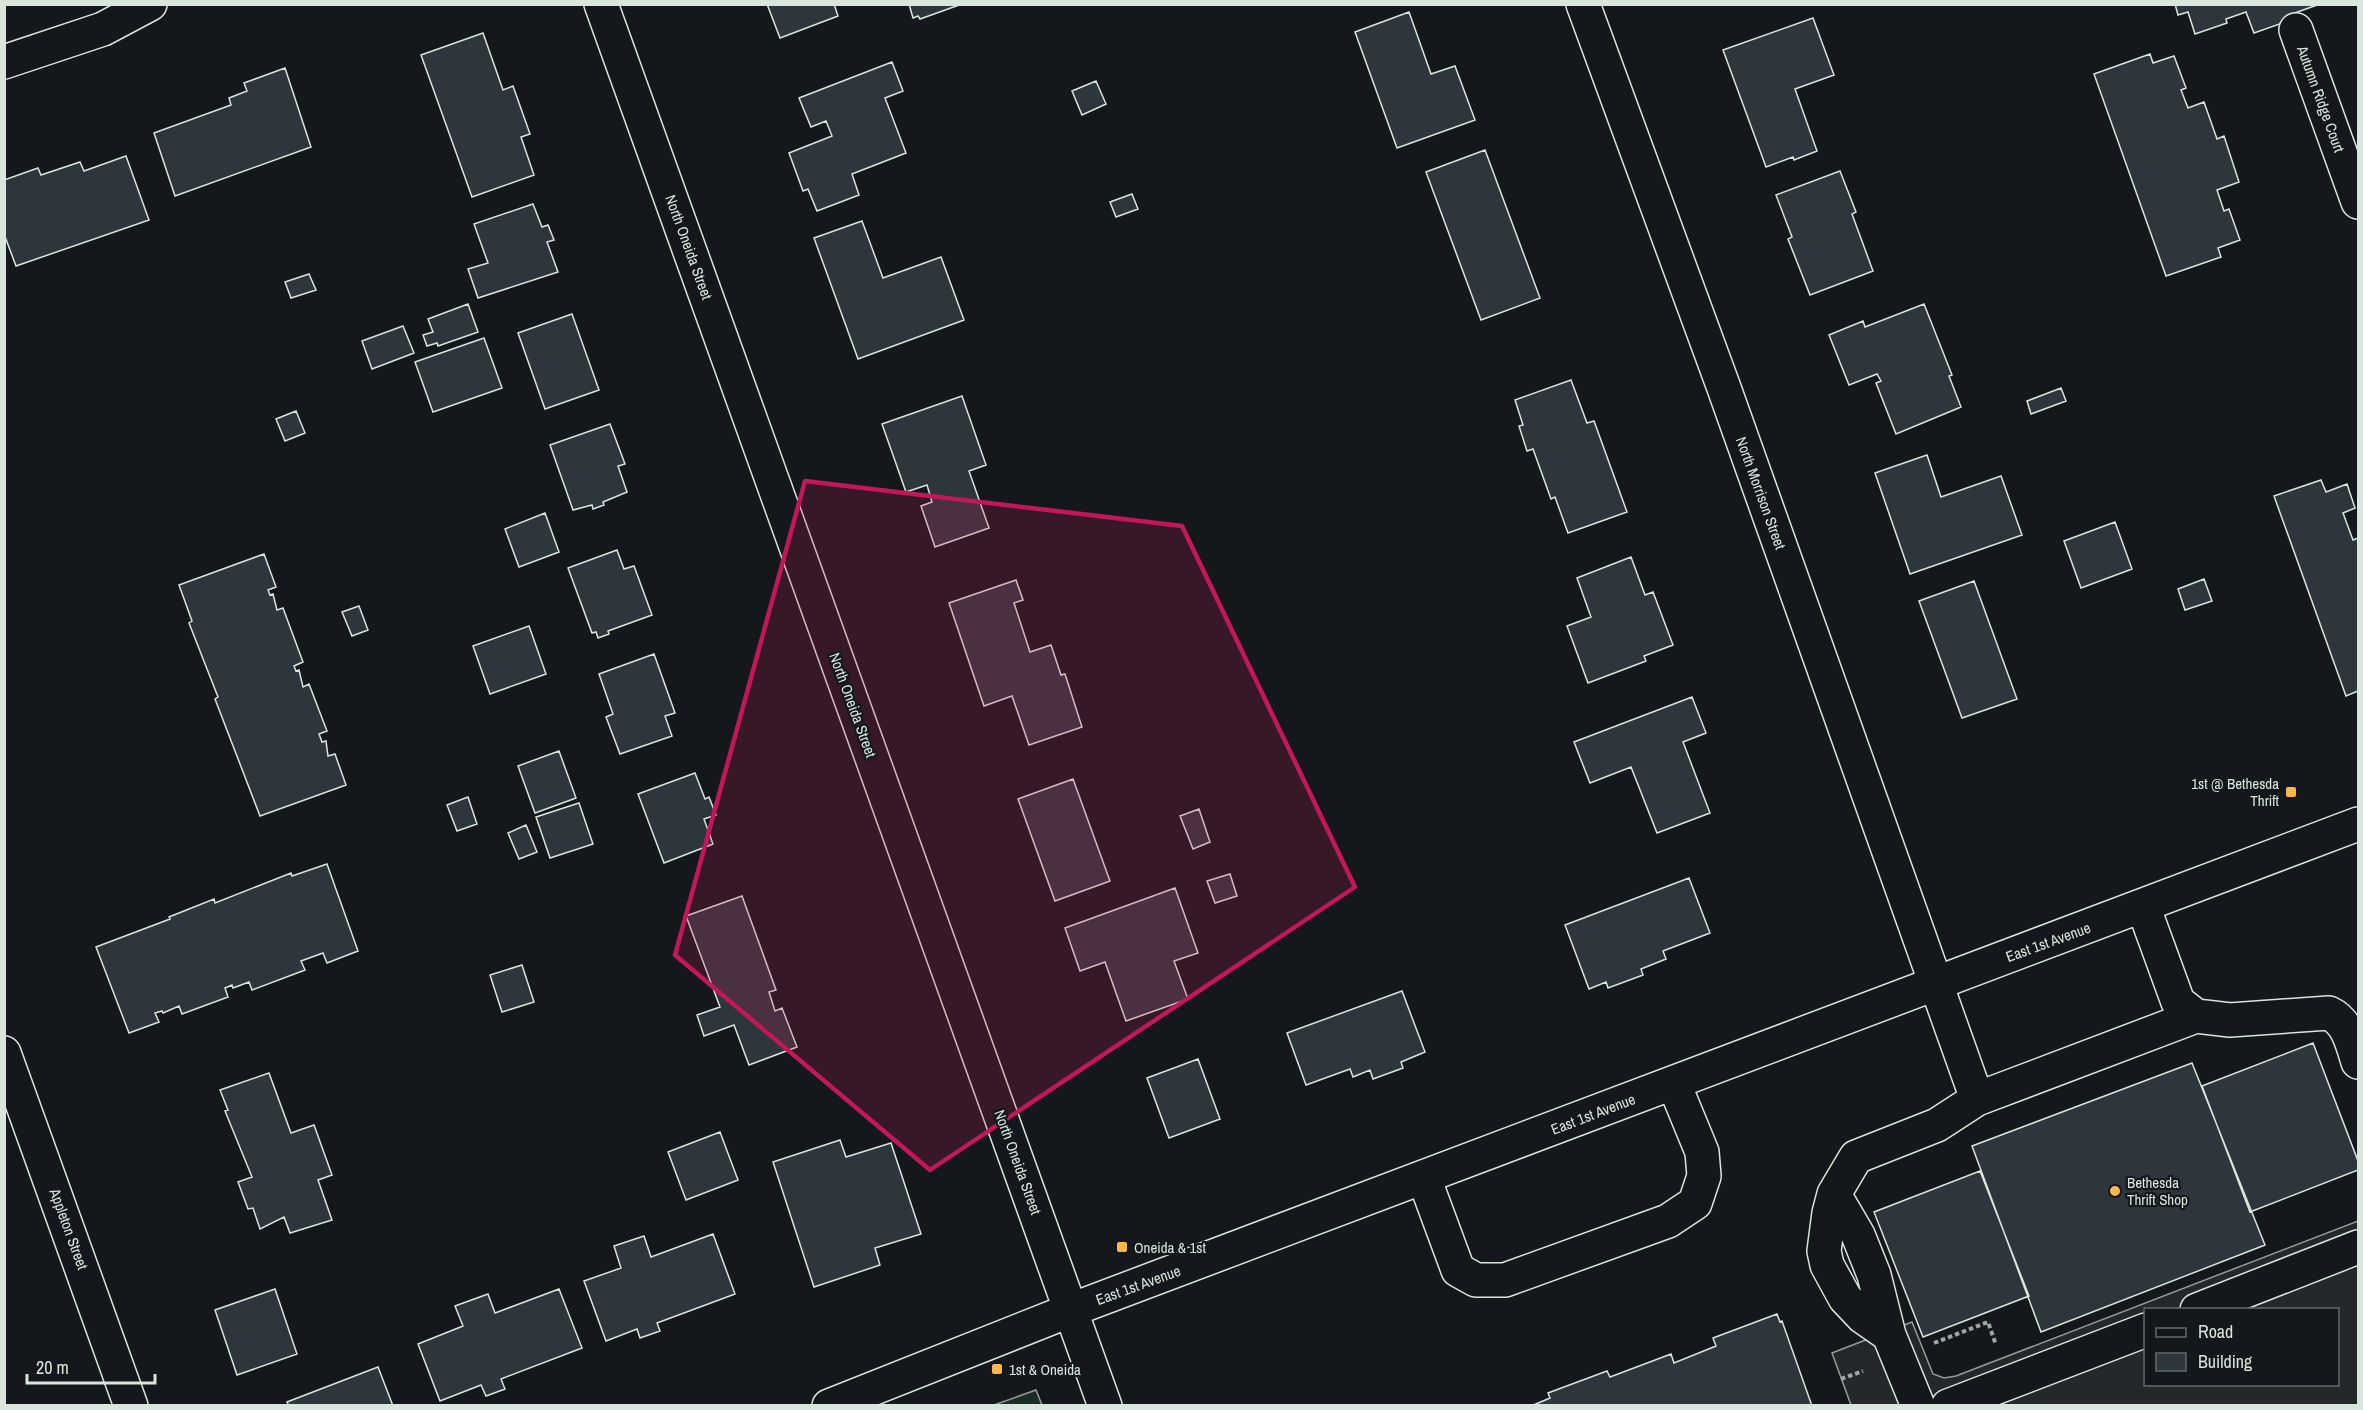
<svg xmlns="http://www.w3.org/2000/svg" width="2363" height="1410" viewBox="0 0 2363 1410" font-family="'Archivo Narrow',sans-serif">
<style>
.grass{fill:#1a2d24;stroke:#939e99;stroke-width:1.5}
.parking{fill:#24282b;stroke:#939e99;stroke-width:1.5;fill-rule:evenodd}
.building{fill:#2c363c;stroke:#d8e6dc;stroke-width:1.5}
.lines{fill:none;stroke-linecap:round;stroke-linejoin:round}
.minor-casing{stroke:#d8e6dc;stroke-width:36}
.path{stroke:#9da8a2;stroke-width:4;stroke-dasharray:4.5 3;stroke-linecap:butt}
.minor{stroke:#14181c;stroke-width:33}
.marked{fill:#c2185b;fill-opacity:0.2;stroke:#c2185b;stroke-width:4.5;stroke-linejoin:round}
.poi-dot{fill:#ffb74d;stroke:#14181c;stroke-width:2}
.labels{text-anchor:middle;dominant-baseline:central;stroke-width:4.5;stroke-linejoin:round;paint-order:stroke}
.street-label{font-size:15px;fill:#d8e6dc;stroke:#14181c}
.poi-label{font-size:15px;fill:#d8e6dc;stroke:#14181c;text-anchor:start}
</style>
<rect width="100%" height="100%" fill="#14181c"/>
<path class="grass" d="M1036,1390L1042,1405H994Z"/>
<path class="parking" d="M2358,1221V1405H1851L1832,1353L1912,1322L1933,1374L1944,1378L1956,1376ZM2146,1310H2338V1384H2146Z"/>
<path class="building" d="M767,4H834L838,16L780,38Z
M909,4H962L920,19L918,16L913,18Z
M2175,4H2320L2289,15L2291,20L2254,33L2246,12L2226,19L2227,23L2195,34L2188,12L2178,15Z
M1409,12L1431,74L1455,66L1475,120L1397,148L1355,32Z
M1813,18L1834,75L1795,89L1817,151L1794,160L1793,157L1766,167L1723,50Z
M483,33L503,90L513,86L530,134L521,137L534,175L472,197L421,55Z
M2150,54L2153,63L2174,56L2186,88L2181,90L2188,108L2204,102L2217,139L2224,136L2239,182L2217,190L2224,211L2229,209L2240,240L2218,248L2221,257L2166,276L2094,74Z
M892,62L903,91L885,98L906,153L852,174L859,195L817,211L808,189L803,191L789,153L832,136L826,121L811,127L799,98Z
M285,68L311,147L175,196L154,133L231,105L229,98L247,91L244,83Z
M1096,81L1106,104L1082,115L1072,91Z
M1485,150L1540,298L1481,320L1426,172Z
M126,156L149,220L16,266L4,234V180L38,168L41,175L80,162L84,171Z
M1840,171L1856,212L1852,214L1873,271L1810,295L1788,239L1792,237L1776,195Z
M1132,194L1138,209L1116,217L1110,202Z
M533,204L542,227L548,225L554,240L547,242L558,272L478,298L468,269L488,263L474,224Z
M862,221L883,278L941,257L964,320L858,359L814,238Z
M309,274L316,290L291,298L285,282Z
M468,304L478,332L438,346L437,343L427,346L423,335L433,332L428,319Z
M1924,304L1952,375L1949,376L1961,407L1896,434L1876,383L1881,381L1877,374L1849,385L1829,335L1863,321L1865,327Z
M572,314L599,390L545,409L518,333Z
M403,326L414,353L372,369L362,341Z
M484,338L502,388L433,412L415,362Z
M1571,380L1587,423L1594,421L1627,512L1568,533L1555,497L1551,499L1533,449L1527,451L1519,426L1523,425L1515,400Z
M2061,388L2066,401L2031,414L2027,401Z
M962,396L986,465L969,471L989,528L935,547L921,506L932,502L927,485L906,492L882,424Z
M296,411L305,433L285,441L276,419Z
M610,424L625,464L618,466L627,492L603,502L604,505L593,509L592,505L573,510L550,445Z
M1927,455L1941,497L2001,476L2022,535L1910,574L1875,473Z
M2321,480L2326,492L2347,484L2355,508L2343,513L2353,540L2358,538V691L2346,696L2274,496Z
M545,513L559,552L519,567L505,529Z
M2115,522L2132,569L2081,588L2064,541Z
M617,550L624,569L634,566L652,615L608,631L609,634L598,638L596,632L592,633L568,568Z
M264,554L276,587L268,590L270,595L273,594L277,610L283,608L303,662L294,666L296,671L299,670L303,687L309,684L327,731L319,734L322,742L326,741L328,756L335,754L346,785L260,816L215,699L218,697L189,623L192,621L179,585Z
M1631,557L1645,595L1653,592L1673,645L1644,656L1646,661L1588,683L1567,626L1591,617L1577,578Z
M2204,579L2212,601L2185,610L2178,589Z
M1016,580L1023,600L1014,603L1030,652L1051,645L1061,675L1065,674L1082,727L1029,745L1012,696L984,706L949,603Z
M1974,581L2017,699L1962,718L1919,601Z
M359,606L368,630L352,636L342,612Z
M529,626L546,674L490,694L473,646Z
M654,654L675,713L665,716L672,736L620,754L606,717L613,714L599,674Z
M1692,697L1706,733L1683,742L1710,813L1657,833L1631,767L1590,783L1574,742Z
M559,751L576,798L535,813L518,766Z
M695,773L705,799L709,797L716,815L704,819L713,844L664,863L638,794Z
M1073,779L1110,881L1055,901L1018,799Z
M468,797L477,824L457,831L447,805Z
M579,803L593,844L550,858L536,817Z
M1199,809L1210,842L1193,849L1180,816Z
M526,825L537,852L519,859L508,833Z
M327,864L358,951L327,963L323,953L301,961L305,970L252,990L249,982L233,988L232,985L225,988L228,997L182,1014L179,1006L163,1013L162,1011L155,1013L159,1022L129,1033L96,947L170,919L169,917L214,899L215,903L291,873L292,876Z
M1230,874L1237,896L1215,903L1207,881Z
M1689,878L1710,933L1663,951L1666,959L1641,969L1643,975L1608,988L1606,982L1589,989L1565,925Z
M1175,888L1198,953L1174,961L1188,999L1126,1021L1105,962L1080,971L1065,928Z
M742,896L776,990L769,992L775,1011L782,1008L797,1047L749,1065L734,1025L704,1036L697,1015L720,1007L686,916Z
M522,965L534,1002L502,1012L490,975Z
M1402,991L1425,1052L1401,1062L1403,1068L1373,1079L1370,1070L1353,1077L1350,1069L1306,1085L1287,1033Z
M2313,1043L2358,1161V1170L2250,1212L2202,1086Z
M1198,1059L1220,1119L1169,1138L1147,1078Z
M2192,1063L2265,1245L2041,1332L1972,1146Z
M269,1073L291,1133L314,1125L332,1175L318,1180L332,1220L290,1233L284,1217L260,1229L253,1208L248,1209L238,1182L252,1177L225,1111L228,1110L220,1090Z
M720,1132L738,1180L686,1200L668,1152Z
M840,1140L846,1157L891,1143L921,1234L875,1248L880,1265L814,1287L773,1162Z
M1980,1171L2029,1296L1923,1337L1874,1212Z
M713,1234L735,1294L657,1323L660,1331L640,1338L637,1329L606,1341L584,1281L621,1268L614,1246L644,1236L651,1257Z
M275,1289L297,1354L237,1375L215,1310Z
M559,1289L582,1348L501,1379L505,1389L486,1396L481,1385L440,1401L418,1344L463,1326L455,1306L488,1294L495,1313Z
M1777,1314L1780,1322L1782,1321L1812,1406H1531L1550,1398L1548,1393L1607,1371L1610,1377L1671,1354L1674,1363L1716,1346L1713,1338Z
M378,1367L393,1406H289L287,1402Z"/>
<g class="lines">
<g class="minor-casing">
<path id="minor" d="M601,4L1105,1406
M1583,4L1724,388L1977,1099L1937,1125L1856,1157L1834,1194L1829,1213L1824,1251L1827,1265L1845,1298L1863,1317L1889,1335L1918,1406
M2296,30L2358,202
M4,62L103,29L150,4
M2143,906L2178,1002L2196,1016L2230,1020L2329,1013C2348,1022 2352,1043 2358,1062
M4,1053L131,1406
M1977,1099L2196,1016
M1424,1178L1458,1270L1476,1280H1505L1668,1221L1695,1203L1704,1176L1702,1152L1674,1084
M1834,1194L1858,1235L1874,1275L1889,1335
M2197,1310L2358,1247
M829,1406L1071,1310L2358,824
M1948,1406L2146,1330"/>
</g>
<path class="path" d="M1934,1343L1988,1322L1996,1345
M1841,1379L1863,1371"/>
<use href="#minor" class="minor"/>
</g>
<path class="marked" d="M805,481L1182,526L1355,887L930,1170L675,955Z"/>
<g class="poi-dot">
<rect x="2285" y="786" width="12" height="12" rx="3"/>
<circle cx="2115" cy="1191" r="6"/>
<rect x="1116" y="1241" width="12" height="12" rx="3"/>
<rect x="991" y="1363" width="12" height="12" rx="3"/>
</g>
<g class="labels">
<g class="street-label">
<text transform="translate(2321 99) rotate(70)">Autumn Ridge Court</text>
<text transform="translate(689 247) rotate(70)">North Oneida Street</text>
<text transform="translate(1761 493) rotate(70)">North Morrison Street</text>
<text transform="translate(853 705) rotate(70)">North Oneida Street</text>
<text transform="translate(2048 942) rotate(-20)">East 1st Avenue</text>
<text transform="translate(1593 1114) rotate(-21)">East 1st Avenue</text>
<text transform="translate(1018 1162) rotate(70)">North Oneida Street</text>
<text transform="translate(69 1229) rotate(70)">Appleton Street</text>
<text transform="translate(1138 1285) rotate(-20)">East 1st Avenue</text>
</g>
<g class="poi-label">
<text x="2279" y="783" text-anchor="end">1st @ Bethesda<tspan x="2279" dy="17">Thrift</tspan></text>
<text x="2127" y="1182">Bethesda<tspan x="2127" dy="17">Thrift Shop</tspan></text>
<text x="1134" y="1247">Oneida &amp; 1st</text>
<text x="1009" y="1369">1st &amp; Oneida</text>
</g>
</g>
<rect width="2363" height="1410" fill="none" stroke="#d8e6dc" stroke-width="12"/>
<rect x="2144" y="1308" width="195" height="78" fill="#14181c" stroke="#626a69" stroke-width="1.5"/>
<rect x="2156" y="1328" width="30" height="9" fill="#14181c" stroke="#626a69" stroke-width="1.5"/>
<text x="2198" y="1338" font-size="18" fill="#d8e6dc">Road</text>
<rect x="2156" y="1353" width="30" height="18" fill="#2c363c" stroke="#626a69" stroke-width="1.5"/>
<text x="2198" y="1368" font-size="18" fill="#d8e6dc">Building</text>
<path d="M27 1374v9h128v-9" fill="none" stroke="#d8e6dc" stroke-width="3"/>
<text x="36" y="1374" font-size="18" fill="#d8e6dc" stroke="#14181c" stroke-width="4.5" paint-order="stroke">20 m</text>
</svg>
